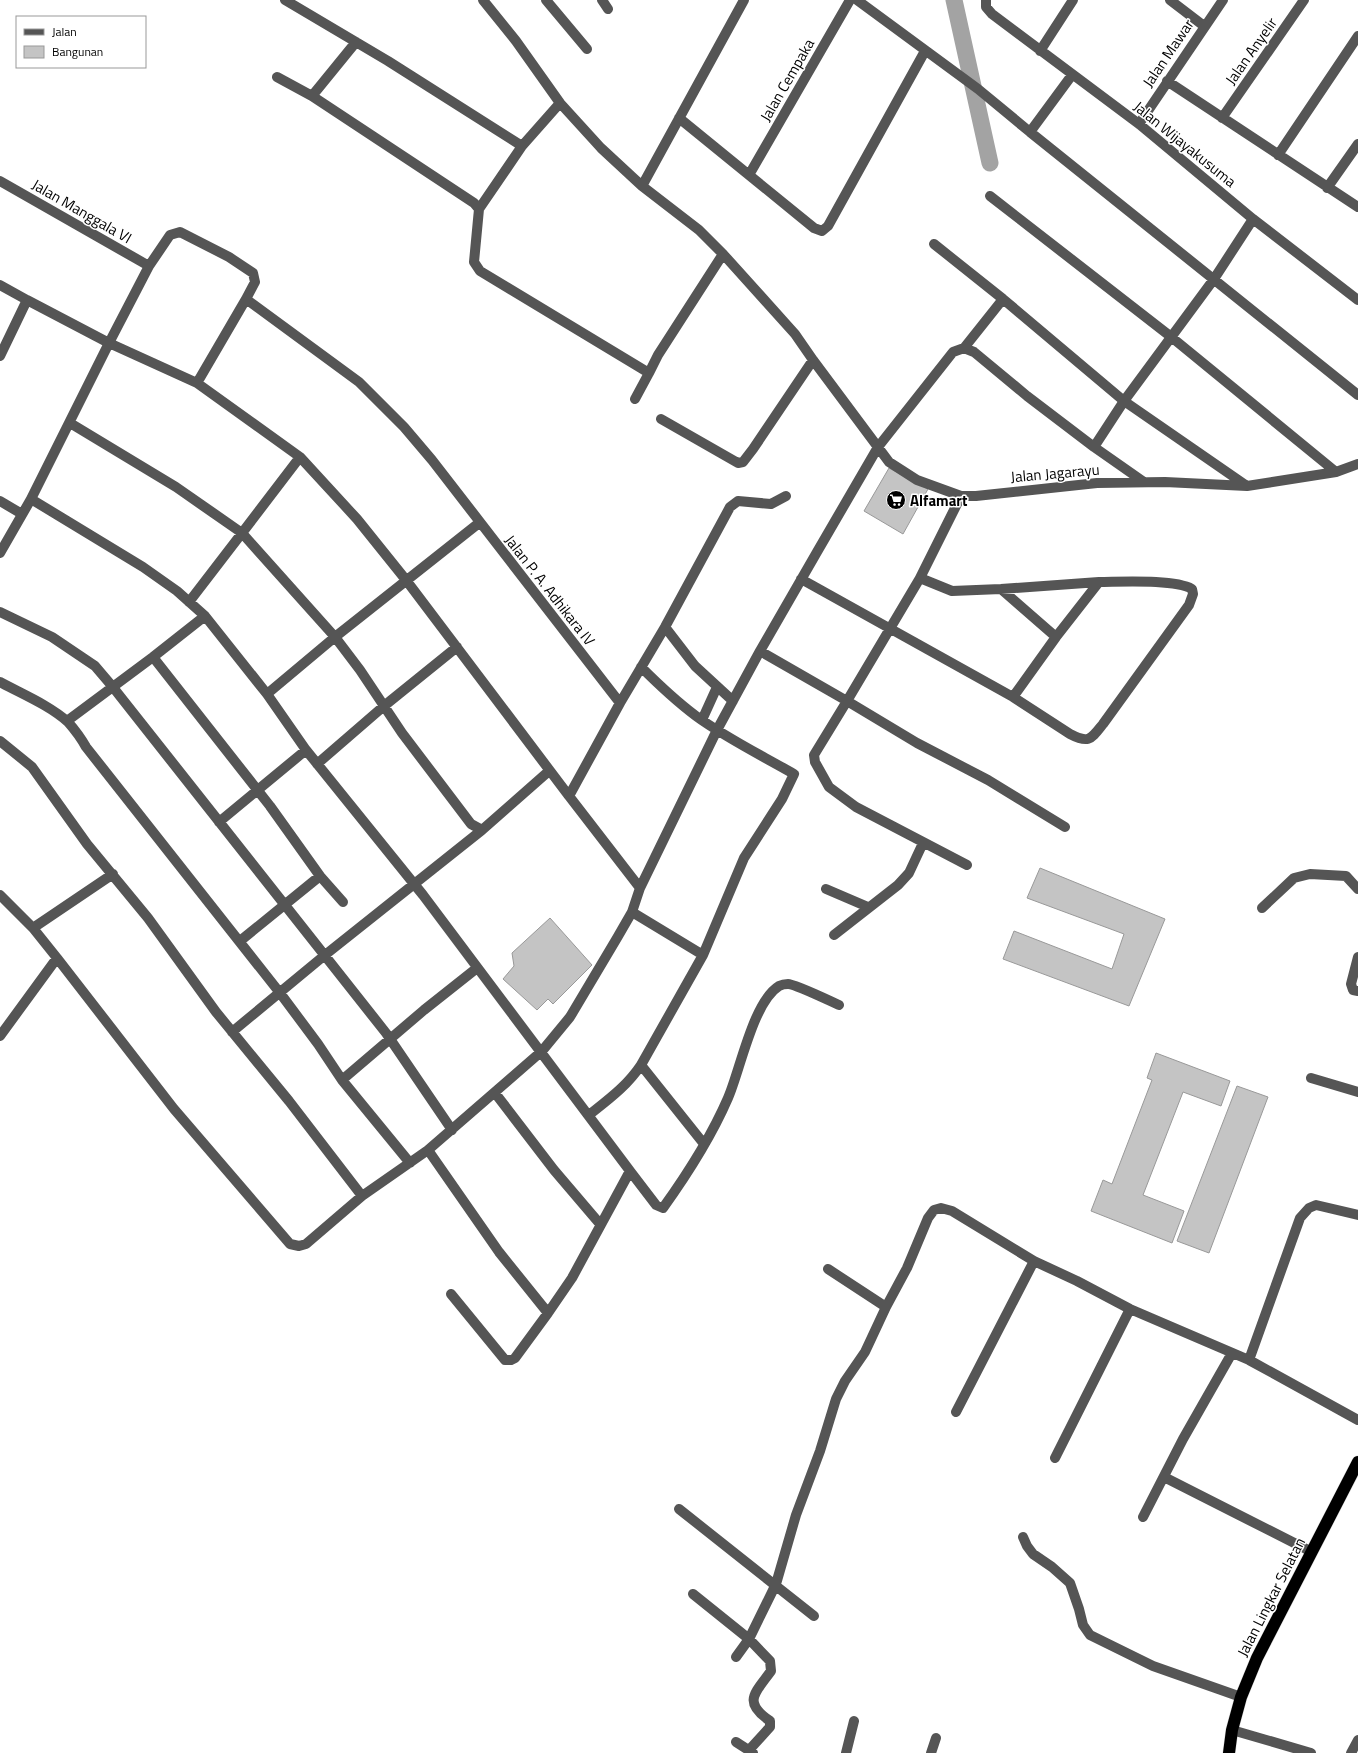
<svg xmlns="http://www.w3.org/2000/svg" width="1358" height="1753" viewBox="0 0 1358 1753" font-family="'Titillium Web',sans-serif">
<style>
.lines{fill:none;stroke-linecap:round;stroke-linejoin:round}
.canal{stroke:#a3a3a3;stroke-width:17}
.building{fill:#c4c4c4;stroke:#999}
.highway-casing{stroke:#dbdbdb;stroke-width:13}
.minor{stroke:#555;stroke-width:10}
.highway{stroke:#000;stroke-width:12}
.labels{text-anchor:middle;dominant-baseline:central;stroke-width:3;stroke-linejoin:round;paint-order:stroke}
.street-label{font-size:15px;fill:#000;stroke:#fff}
.poi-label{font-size:15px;font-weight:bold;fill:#000;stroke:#fff;text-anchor:start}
</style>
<rect width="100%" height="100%" fill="#fff"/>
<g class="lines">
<path class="canal" d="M954,0L990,163"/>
</g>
<path class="building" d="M889,468L928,489L903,534L864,511Z
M1040,868L1165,919L1129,1006L1003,959L1014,931L1112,969L1124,934L1027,898Z
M550,918L592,965L553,1004L548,999L537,1010L503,979L514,966L512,953Z
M1156,1053L1230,1081L1221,1106L1183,1092L1143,1195L1184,1211L1172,1243L1091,1211L1103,1180L1112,1184L1152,1080L1147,1078Z
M1237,1086L1268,1097L1209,1253L1177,1241Z"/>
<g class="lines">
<g class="highway-casing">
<path id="highway" d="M1229,1753L1232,1730L1241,1697L1257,1658L1358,1462"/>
</g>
<path class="minor" d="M285,0L388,61L522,146L560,103
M483,0L516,41L560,103L601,148L642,186L699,230L723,254L795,334L813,360L889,462L917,480L961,496H976L1097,483L1165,482L1247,486L1336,472L1358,464
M546,0L587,49
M602,0L608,9
M857,0L978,89L1030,132
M986,0V7L992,14L1139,124L1253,219L1358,300
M1170,0L1204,26
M1040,51L1073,0
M1072,75L1030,132L1358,395
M277,77L312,96L474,203L479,209L474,262L480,271L649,373L658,355L723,254
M1167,81L1358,207
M312,96L356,42
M679,118L814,228L822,231L828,226L925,51
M1222,118L1304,0
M1139,124L1223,0
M1278,155L1358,36
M749,175L850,0
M0,181L149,266
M642,186L744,0
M1327,188L1358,144
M990,196L1170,336L1336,472
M479,209L522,146
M934,244L1003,299L1124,401L1247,486
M0,285L27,300
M246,299L255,282L253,273L229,257L180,232L170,235L149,266L109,343L197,383L246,299L359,382L404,427L432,460L620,703L665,627L730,507L738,501L771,504L786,496
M964,348L1003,299
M0,356L27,300L109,343L31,499L0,553
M197,383L300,457L357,519L406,580L569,796L620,703
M635,399L649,373
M661,419L738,463L743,462L753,449L813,360
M70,423L176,487L242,533L300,457
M1144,482L1094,447L1124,401L1214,279L1253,219
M31,499L143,567L177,591L205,616L267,694L306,750L423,895L630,1171L572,1278L548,1313L499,1252L428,1150L542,1051L570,1017L617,938L632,912L640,888L717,730L760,651L817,552L878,447L953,352L964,348L974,352L1027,396L1094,447
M0,501L22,514
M920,578L961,496
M801,579L1013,697L1070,734C1089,744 1091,739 1103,724L1189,605L1193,594L1192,589C1174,579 1121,582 1099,582L1056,637L1013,697
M1001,589L1056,637
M189,602L242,533L335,637L479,523
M0,612L52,637L95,666L112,686L386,1033L452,1130
M665,627L695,666L733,701
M760,651L847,701L814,755L815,762L829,787L856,807L967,865
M153,657L270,806L320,876L343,902
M0,682C22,694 49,705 68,722C75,730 81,738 86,747L280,993L318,1044L342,1080L410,1163
M267,694L335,637L360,670L402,733L471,824L482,830
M702,720L717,687
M67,721L153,657L205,616
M0,741L32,767L87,844L148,918L216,1012L289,1101L362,1196L428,1150
M317,764L384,706L457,647
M569,796L640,888
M219,822L306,750
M1065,827L988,780L917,743L847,701L920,578L952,591L1001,589L1099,582
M826,889L868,907
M0,895L33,928L57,958L0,1036
M1262,908L1294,878L1310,874L1346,876L1358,889
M632,912L703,955
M33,928L113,874
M834,935L898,885L909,873L923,843
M240,941L320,876
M1358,957L1351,984L1353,990L1358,991
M57,958L174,1109L290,1244L299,1246L306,1244L362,1196
M232,1032L325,955L482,830L549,771
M641,1065L704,1144
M1311,1078L1358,1092
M342,1080L424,1010L477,968
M495,1093L554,1170L600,1224
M589,1115C609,1099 627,1086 641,1065L703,955L744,858L782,799L794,774C761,755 726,738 696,716C676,701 658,684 641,667
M630,1171L656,1205L663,1208C686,1176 712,1135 728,1098C740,1071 753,1002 779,986C781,985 786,984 788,984C795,984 830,1001 839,1005
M828,1269L886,1307L907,1268L928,1218L934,1210L941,1208L952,1211L1034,1261L1077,1281L1130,1309L1249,1360L1358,1420
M451,1294L505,1360H511L515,1358L548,1313
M1249,1360L1300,1218L1309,1208L1316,1205L1358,1215
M956,1412L1034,1261
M1055,1458L1130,1309
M1164,1477L1312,1552
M679,1509L814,1616
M1143,1517L1183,1439L1232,1353
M1023,1537L1027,1546L1033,1554L1052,1567L1070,1583L1079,1609L1083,1625L1090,1635L1153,1666L1241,1697
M693,1594L749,1639L770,1661L771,1671C755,1693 742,1702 770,1721V1727L749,1750
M736,1657L749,1639L776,1584L796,1515L820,1451L836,1399L845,1381L865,1352L886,1307
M1232,1730L1311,1753
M736,1742L753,1753
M846,1753L854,1721
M931,1753L936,1738
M1351,1753L1358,1740"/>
<use href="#highway" class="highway"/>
</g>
<defs>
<g id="supermarket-disc" transform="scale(1)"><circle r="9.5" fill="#000" stroke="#fff"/><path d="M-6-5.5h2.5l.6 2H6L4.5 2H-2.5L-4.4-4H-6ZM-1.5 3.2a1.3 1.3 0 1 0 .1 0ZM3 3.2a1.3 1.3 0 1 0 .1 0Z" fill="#fff"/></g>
</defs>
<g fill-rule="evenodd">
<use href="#supermarket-disc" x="896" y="500"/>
</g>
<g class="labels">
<g class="street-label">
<text transform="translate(1251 51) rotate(-55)">Jalan Anyelir</text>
<text transform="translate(1168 53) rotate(-56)">Jalan Mawar</text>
<text transform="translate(787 80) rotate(-60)">Jalan Cempaka</text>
<text transform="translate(1185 144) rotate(39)">Jalan Wijayakusuma</text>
<text transform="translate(82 211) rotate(30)">Jalan Manggala VI</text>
<text transform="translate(1055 473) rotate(-5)">Jalan Jagarayu</text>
<text transform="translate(550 590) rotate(52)">Jalan P. A. Adhikara IV</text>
<text transform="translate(1271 1597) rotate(-63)">Jalan Lingkar Selatan</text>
</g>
<g class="poi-label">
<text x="910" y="500">Alfamart</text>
</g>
</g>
<rect x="16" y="16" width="130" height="52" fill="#ffffff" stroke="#999999"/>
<rect x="24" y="29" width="20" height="6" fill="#555555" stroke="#999999"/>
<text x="52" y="36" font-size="12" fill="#000000">Jalan</text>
<rect x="24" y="46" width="20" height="12" fill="#c4c4c4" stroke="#999999"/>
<text x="52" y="56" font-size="12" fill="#000000">Bangunan</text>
</svg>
